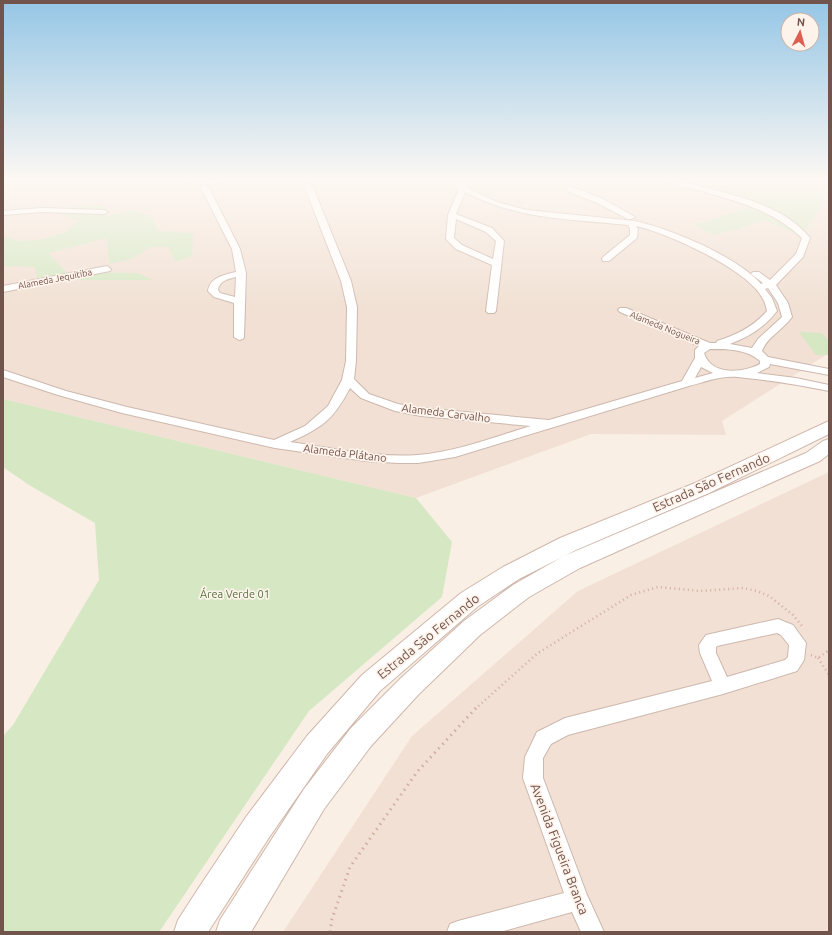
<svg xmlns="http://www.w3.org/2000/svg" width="832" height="935" viewBox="0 0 832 935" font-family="Ubuntu,sans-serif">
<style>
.residential{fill:#f1e0d3}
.green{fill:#d6e7c4}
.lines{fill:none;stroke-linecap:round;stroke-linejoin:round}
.minor-casing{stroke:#cdb8ae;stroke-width:2}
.secondary-casing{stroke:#d0b7ac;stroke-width:2}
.path-far2{stroke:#d2aea1;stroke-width:1;stroke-dasharray:0.5 2;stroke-linecap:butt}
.path-far1{stroke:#d2aea1;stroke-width:2.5;stroke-dasharray:1 3.5;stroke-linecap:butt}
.path{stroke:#d2aea1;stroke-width:3;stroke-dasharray:1.5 4.5;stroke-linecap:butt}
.minor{fill:#fff;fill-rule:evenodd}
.secondary{fill:#fff;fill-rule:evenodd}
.labels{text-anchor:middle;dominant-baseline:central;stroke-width:3.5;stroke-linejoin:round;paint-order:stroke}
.far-street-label{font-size:9px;fill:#71544c;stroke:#fef3ea}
.street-label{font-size:11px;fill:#71544c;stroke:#fef3ea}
.park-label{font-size:11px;fill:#597644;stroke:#fef3ea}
.near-street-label{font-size:13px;fill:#71544c;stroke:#fef3ea}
</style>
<rect width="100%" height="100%" fill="#faefe4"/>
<path class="residential" d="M3,180H829V353L722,421L726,435L591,434L416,498L3,399Z
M829,472V932H283L412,736L578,591Z"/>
<path class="green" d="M682,180H779L819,189L821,206L802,237L765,220L737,229L713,235L695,225L761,203L727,200L722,192Z
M33,204C41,205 50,207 58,208C75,209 92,203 109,206L99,210L109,216L133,210L152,217L158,231L193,233L192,256L175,262L169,247H151L131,259L109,264L107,238L48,253L66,272L138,273L153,280H49L37,278L35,267L3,266V235L16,241L40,240L66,232L79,221Z
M799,332L822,333L829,341V355H816Z
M3,399L416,498L452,542L442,597L309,711L159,932H3V736L13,725L99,580L95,523L29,485L3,467Z"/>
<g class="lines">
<g class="minor-casing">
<path id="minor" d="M186,180H196L202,184L198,186Z
M211,180H222L214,185H208L207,183Z
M443,180H452L461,185L462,180H469L467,188L497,202L527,210L635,221C671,229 736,256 761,284L763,283L751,274L753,272H759L770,280L796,254L802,238C774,211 737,201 701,191C690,188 675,186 666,180C682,180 696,185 711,189C746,198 787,209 810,238L803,257L776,285L788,303L792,317C783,330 767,337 762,351L768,357L829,369V375L770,364L769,367L757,373L796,378L829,385V391C799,385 767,380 738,377C722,375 704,382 689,386L455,457L418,463H398L366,461L275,448L122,413L58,395L3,377V370L66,391L127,407L274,440L305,426L328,406L342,380L346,361L347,307L341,281L304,185L308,183L312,185L351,281L357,307L356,361L354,379L369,394L398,404L421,408L549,420L682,381L695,358V350L699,346L620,312L618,310L620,308H626L710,343H716L717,341C737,335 754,326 767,311C766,307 765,302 763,299C749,270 668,233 636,226L638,229L637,238L609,261H603L602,259L603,257L630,235V229L628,225C570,219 518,220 465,192L456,214L492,228L504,241L496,311L494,313H488L486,311L492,265L456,249L446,239L448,215L459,189ZM456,219L486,232L496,241L493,259L462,245L454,238ZM768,288L778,303L782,317L758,339L752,348L730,344C749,337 765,327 777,311L772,298L765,289ZM710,349C727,349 747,349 760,361V364C743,373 711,376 704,353ZM701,367L713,373L695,378ZM350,388L361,398L395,411L421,416L531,426C494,437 456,452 418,455C376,458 332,448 290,442C323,427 333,420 350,388Z
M202,186H205L209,188L240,249L246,273L244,337L243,339L239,340L234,337V303L214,297L208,291C210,277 224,275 236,272L232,249L201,188ZM236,277L235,297L220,293L218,290C219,281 228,279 236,277Z
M567,187H573L603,199L635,217L631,219H628L597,203L567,191Z
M42,208L104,210L108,212L104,214L42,212L3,215V211Z
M107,266L111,269L110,271L3,292V286Z
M778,619L793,625L806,643L804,660L797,671L723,694L568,735L551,744L543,758V778L587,895L604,932H581L572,912L500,932H447L450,924L458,921L564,893L523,778L525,757L537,732L565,718L712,681L700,653L699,645L706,635ZM777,633L781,635L789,645L788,657L785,660L727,677L716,653V647L717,646Z"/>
</g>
<g class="secondary-casing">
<path id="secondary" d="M829,421V434L709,493L576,550L519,579L477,607L380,691L327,754L268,839L208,932H174L178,920L198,889L246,817L307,736L362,675L461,593L503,567L560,538L695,483Z
M829,439V454L820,461L580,568L529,597L480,635L419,694L371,746L324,809L251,932H216L220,920L304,789L351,728L401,678L464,621L513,585L564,556L806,453L823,441Z"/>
</g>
<path class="path-far2" d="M829,210V215"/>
<path class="path-far1" d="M811,655L818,658L829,650
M818,658L829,675
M475,709L538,653L631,595L658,587L700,591L743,588L757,591L769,596L793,615L802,626"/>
<path class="path" d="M330,932L332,919L350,867L417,772L476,708"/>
<use href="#minor" class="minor"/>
<use href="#secondary" class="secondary"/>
</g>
<linearGradient id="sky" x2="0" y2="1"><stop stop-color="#95c6e6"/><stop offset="0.58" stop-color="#fdf8f3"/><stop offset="1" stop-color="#fdf8f3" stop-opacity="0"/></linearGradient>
<rect width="832" height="311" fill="url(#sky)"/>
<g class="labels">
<g class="far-street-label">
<text transform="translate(55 279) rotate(-11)">Alameda Jequitiba</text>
<text transform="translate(665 328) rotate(22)">Alameda Nogueira</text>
</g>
<g class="street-label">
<text transform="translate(446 413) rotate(7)">Alameda Carvalho</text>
<text transform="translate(345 453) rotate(7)">Alameda Plátano</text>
</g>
<g class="park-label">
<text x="235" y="594">Área Verde 01</text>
</g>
<g class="near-street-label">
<text transform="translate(711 482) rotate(-24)">Estrada São Fernando</text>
<text transform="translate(428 636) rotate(-39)">Estrada São Fernando</text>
<text transform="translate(560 849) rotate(69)">Avenida Figueira Branca</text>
</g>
</g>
<rect width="832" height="935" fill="none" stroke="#71544c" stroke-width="8"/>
<g transform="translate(800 32) rotate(6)"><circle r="19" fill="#fef3ea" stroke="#c6b3ab"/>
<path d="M0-3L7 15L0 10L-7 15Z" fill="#dc6052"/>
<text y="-6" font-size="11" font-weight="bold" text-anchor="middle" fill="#71544c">N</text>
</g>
</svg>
